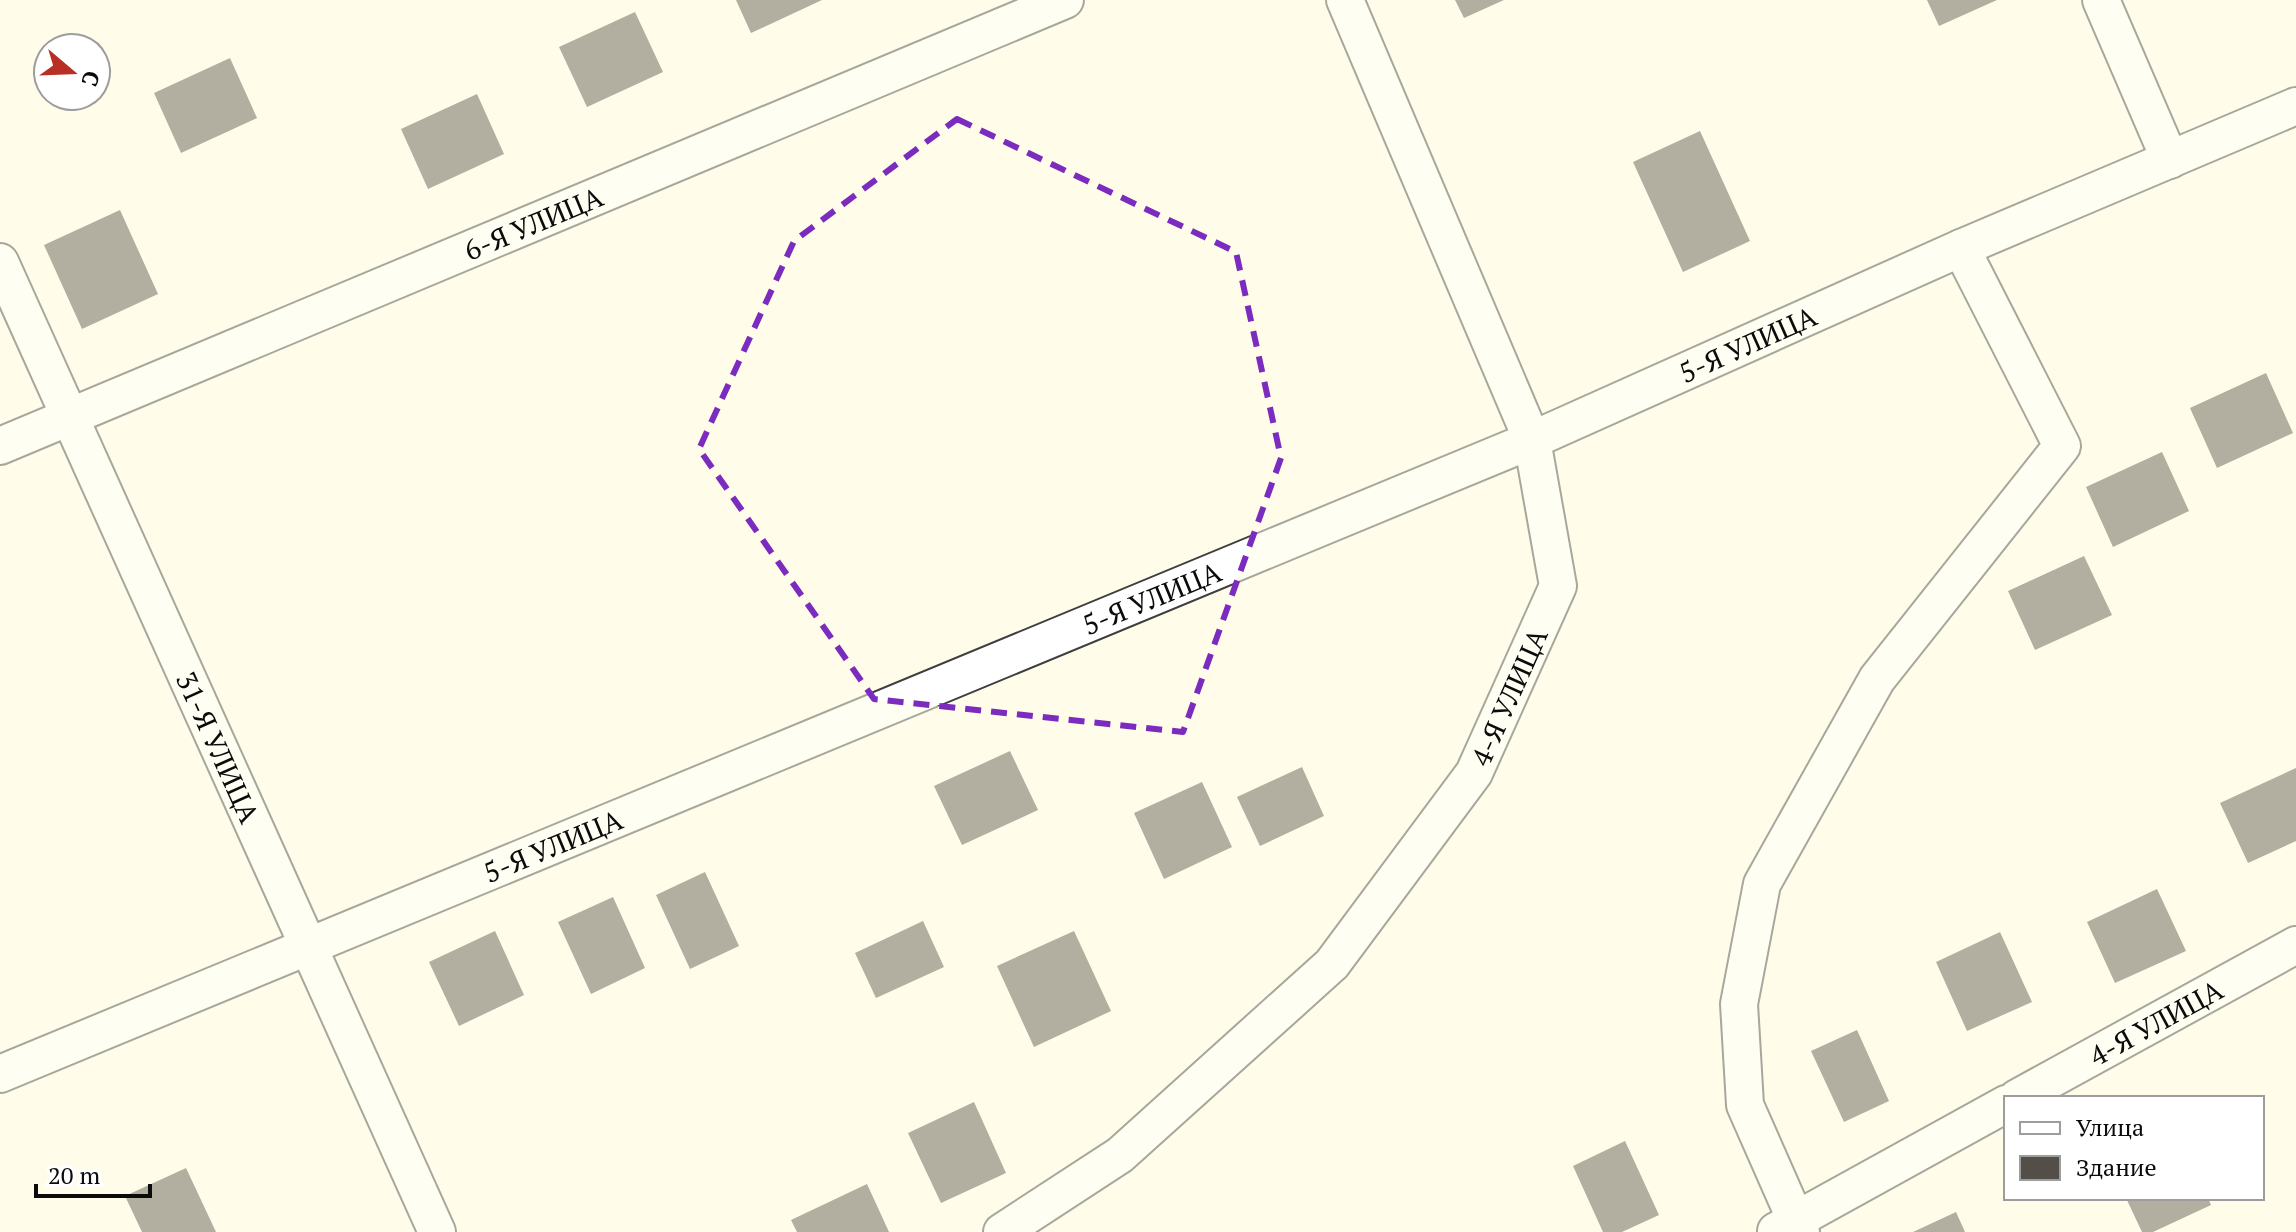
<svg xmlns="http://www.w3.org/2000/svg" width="2296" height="1232" viewBox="0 0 2296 1232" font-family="'PT Serif',serif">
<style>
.building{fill:#544e48}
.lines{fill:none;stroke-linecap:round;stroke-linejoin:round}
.minor-casing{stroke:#3e3e3e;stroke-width:40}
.minor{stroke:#fff;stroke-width:36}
.marked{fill:none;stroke:#7b2cbf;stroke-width:6;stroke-dasharray:16 10;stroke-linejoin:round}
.labels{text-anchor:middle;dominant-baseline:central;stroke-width:8;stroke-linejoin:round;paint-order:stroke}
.street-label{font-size:28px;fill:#0b0b0b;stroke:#fff}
</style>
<rect width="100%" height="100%" fill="#fffde9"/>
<path class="building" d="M736,0H822L751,33Z
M1455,0H1504L1464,18Z
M1927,0H1997L1939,26Z
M635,12L663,72L587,107L559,47Z
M230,58L257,118L181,153L154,93Z
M477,94L504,154L428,189L401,129Z
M1700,131L1750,241L1683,272L1633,162Z
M120,210L158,294L82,329L44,245Z
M2266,373L2293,433L2217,468L2190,408Z
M2162,452L2189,511L2113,547L2086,487Z
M2084,556L2112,615L2035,650L2008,591Z
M1010,751L1038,810L962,845L934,786Z
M1302,767L1324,816L1260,846L1237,797Z
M2296,768V841L2248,863L2220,803Z
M1202,782L1232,847L1164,879L1134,813Z
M705,872L739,946L690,969L656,895Z
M2157,889L2186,951L2115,983L2087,922Z
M613,897L645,968L591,994L558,922Z
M923,921L944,967L876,998L855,953Z
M495,931L524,995L459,1026L429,962Z
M1074,931L1111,1011L1034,1047L997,966Z
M2000,932L2032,1002L1967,1031L1936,962Z
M1857,1030L1889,1101L1844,1122L1811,1051Z
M974,1102L1006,1173L941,1203L908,1133Z
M1625,1141L1659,1215L1622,1232H1603L1573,1166Z
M186,1168L216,1232H142L125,1196Z
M867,1184L889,1232H797L791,1220Z
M2126,1198H2208L2211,1205L2153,1232H2142Z
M1956,1212L1965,1232H1913Z"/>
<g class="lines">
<g class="minor-casing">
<g id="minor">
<path d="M2101,0L2170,160"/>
<path id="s1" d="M0,262L437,1232"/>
<path id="s2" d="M0,446L1065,0"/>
<path id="s3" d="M0,1074L1532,440L1961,248L2296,106"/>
<path id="s4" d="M2017,1098L2296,945"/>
<path d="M1776,1231L2006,1104"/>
<path id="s5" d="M1002,1232L1120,1155L1332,964L1474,773L1558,586L1532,440L1345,0"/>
<path d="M1801,1232L1745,1105L1739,1004L1762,884L1877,679L2062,446L1961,248"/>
</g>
</g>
<use href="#minor" class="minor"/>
</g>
<path d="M0 0H2296V1232H0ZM957,119L1236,252L1281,458L1183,732L874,699L699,449L794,241Z" fill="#fffde9" fill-opacity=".55" fill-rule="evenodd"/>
<path class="marked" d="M957,119L1236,252L1281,458L1183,732L874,699L699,449L794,241Z"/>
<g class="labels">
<g class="street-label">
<text stroke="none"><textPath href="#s2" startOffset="578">6-Я УЛИЦА</textPath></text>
<text stroke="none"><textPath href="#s3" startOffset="1894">5-Я УЛИЦА</textPath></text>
<text stroke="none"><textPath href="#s3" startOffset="1246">5-Я УЛИЦА</textPath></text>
<text stroke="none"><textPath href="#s5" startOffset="748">4-Я УЛИЦА</textPath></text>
<text stroke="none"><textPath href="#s1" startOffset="532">31-Я УЛИЦА</textPath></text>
<text stroke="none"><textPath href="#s3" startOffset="598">5-Я УЛИЦА</textPath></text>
<text stroke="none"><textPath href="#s4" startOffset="158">4-Я УЛИЦА</textPath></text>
</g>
</g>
<rect x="2004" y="1096" width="260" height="104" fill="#ffffff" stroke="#9d9d9d" stroke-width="2"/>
<rect x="2020" y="1122" width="40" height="12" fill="#ffffff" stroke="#9d9d9d" stroke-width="2"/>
<text x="2076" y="1136" font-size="24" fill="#0b0b0b">Улица</text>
<rect x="2020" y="1156" width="40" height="24" fill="#544e48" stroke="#9d9d9d" stroke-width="2"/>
<text x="2076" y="1176" font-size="24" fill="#0b0b0b">Здание</text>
<g transform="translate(72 72) rotate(109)"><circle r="38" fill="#ffffff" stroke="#9d9d9d" stroke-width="2"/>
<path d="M0-6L14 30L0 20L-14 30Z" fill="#b92e25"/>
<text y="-12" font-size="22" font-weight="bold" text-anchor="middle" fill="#0b0b0b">С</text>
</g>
<path d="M36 1184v12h114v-12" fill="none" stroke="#0b0b0b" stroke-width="4"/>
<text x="48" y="1184" font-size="24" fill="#0b0b0b" stroke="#ffffff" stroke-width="6" paint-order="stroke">20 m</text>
</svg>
